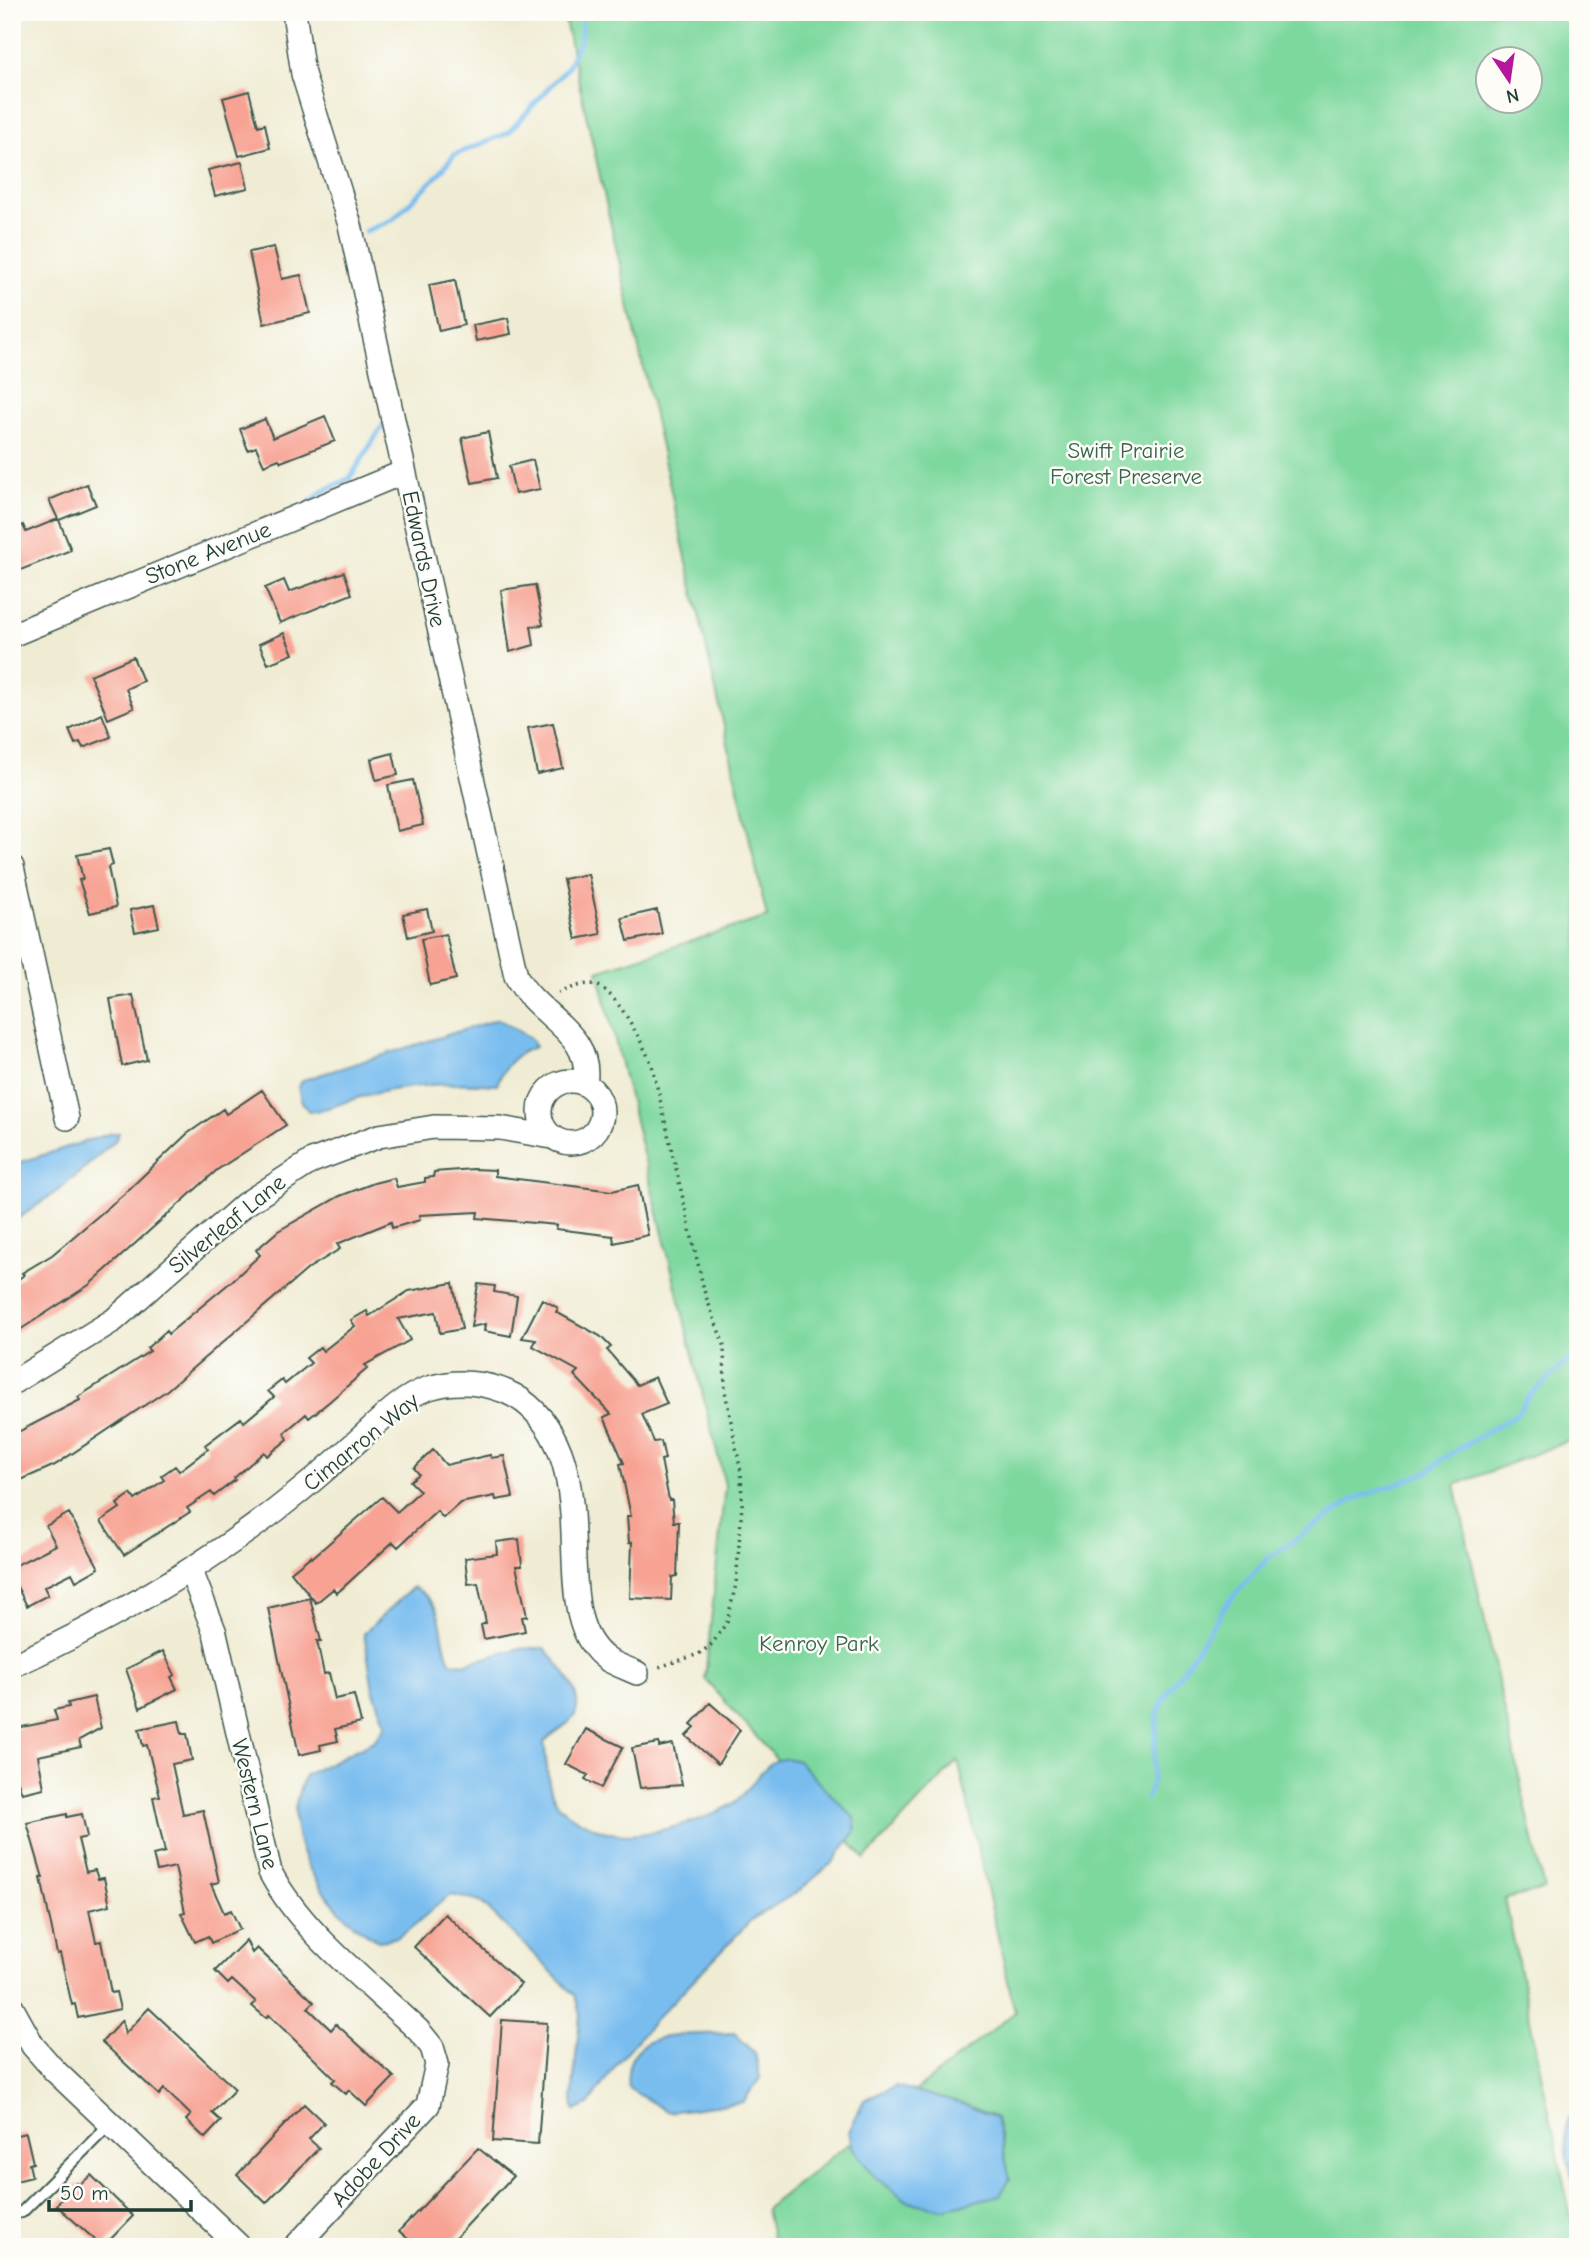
<svg xmlns="http://www.w3.org/2000/svg" width="1590" height="2259" viewBox="0 0 1590 2259" font-family="'Comic Neue',sans-serif">
<style>
.green{fill:#7dd89e;stroke:#4e8a69;stroke-width:2;fill-rule:evenodd}
.water{fill:#79bdef;stroke:#4c7d92;stroke-width:2}
.lines{fill:none;stroke-linecap:round;stroke-linejoin:round}
.stream{stroke:#79bdef;stroke-width:5}
.building{fill:#f7a293}
.service-casing{stroke:#3e574c;stroke-width:14}
.minor-casing{stroke:#3e574c;stroke-width:26}
.path{stroke:#3e574c;stroke-width:3.5;stroke-dasharray:2 5;stroke-linecap:butt}
.service{stroke:#fff;stroke-width:10}
.minor{stroke:#fff;stroke-width:23}
.labels{text-anchor:middle;dominant-baseline:central;stroke-width:5;stroke-linejoin:round;paint-order:stroke}
.park-label{font-size:23px;fill:#36644e;stroke:#fdfcf7}
.street-label{font-size:23px;fill:#1f3d34;stroke:#fdfcf7}
</style>
<rect width="100%" height="100%" fill="#fdfcf7"/>
<filter id="ink" filterUnits="userSpaceOnUse"><feTurbulence type="fractalNoise" baseFrequency=".0143" numOctaves="2"/><feDisplacementMap in="SourceGraphic" scale="14" xChannelSelector="R" yChannelSelector="G"/><feConvolveMatrix kernelMatrix="1 2 1 2 8 2 1 2 1" color-interpolation-filters="sRGB"/></filter>
<filter id="wash" filterUnits="userSpaceOnUse"><feTurbulence type="fractalNoise" baseFrequency=".00686" numOctaves="4" result="noise"/><feDisplacementMap in="SourceGraphic" scale="28" xChannelSelector="R" yChannelSelector="G"/><feGaussianBlur stdDeviation="1.57" result="paint"/><feColorMatrix in="noise" values="0 0 0 0 0 0 0 0 0 0 0 0 0 0 0 0 0 1.4 0 .05"/><feComposite in="paint" operator="in"/></filter>
<g filter="url(#wash)">
<rect width="100%" height="100%" fill="#f0ecd4"/>
<path class="green" d="M563,12H1578V1437L1455,1485L1544,1890L1505,1899L1577,2247H774L766,2209L1015,2012L958,1760L865,1859L705,1679L725,1485L598,971L767,917ZM1488,60H1530V102H1488Z"/>
<path class="water" d="M498,1019L530,1038L535,1047C516,1052 503,1067 497,1085C453,1081 410,1085 367,1095C348,1100 328,1110 309,1112L301,1100L298,1087L303,1080Z
M111,1133H119L115,1141L63,1187L12,1223V1165Z
M413,1587C449,1606 436,1630 450,1662L463,1664L520,1648H544C558,1663 592,1700 570,1721C562,1729 552,1733 544,1742C547,1759 546,1784 555,1800C565,1817 605,1835 625,1835C653,1835 705,1820 729,1806C755,1792 763,1748 798,1761L854,1818L856,1831L833,1862L800,1890L751,1920L654,2021L618,2062L588,2105L575,2111L572,2099L580,2015L575,1995L480,1901L451,1895C424,1911 411,1939 378,1941C337,1917 297,1867 295,1818C294,1802 300,1789 305,1775L374,1741L386,1725L373,1689L364,1633Z
M734,2033L755,2053L760,2078L743,2102L668,2112L628,2088C621,2024 688,2036 734,2033Z
M896,2086L966,2105L996,2118L1010,2179L1000,2195L944,2209L909,2202L875,2177L852,2147L849,2132L864,2100Z
M1578,2107V2198C1572,2171 1552,2127 1578,2107Z"/>
<g class="lines">
<path class="stream" d="M366,231L392,220L438,175L454,155L508,133L568,67L581,38L583,12
M346,268L356,303
M310,502L322,492L350,478L385,422
M1146,1799L1152,1782L1157,1719L1163,1700L1228,1602L1269,1557L1353,1500L1428,1472L1441,1460L1518,1413L1528,1397L1578,1352"/>
</g>
<g id="blocks">
<path class="building" d="M249,91L258,126L265,124L270,148L239,156L223,98Z
M242,162L248,188L215,196L208,170Z
M274,247L282,279L301,275L310,313L264,324L249,252Z
M455,280L464,325L439,331L429,285Z
M508,318L511,334L476,341L473,325Z
M325,416L335,441L281,462L279,459L264,465L256,447L248,450L240,429L265,419L273,438Z
M488,432L497,478L472,483L462,438Z
M533,460L540,489L515,494L509,466Z
M87,484L96,505L59,520L71,550L18,571L12,557V529L23,525L26,532L58,519L49,500Z
M344,572L352,594L280,623L265,588L284,580L289,592Z
M535,585L543,625L531,626L534,645L510,652L501,590Z
M284,633L293,654L268,664L259,644Z
M133,657L143,681L126,689L134,708L108,719L90,675Z
M102,714L111,737L83,748L80,742L75,744L69,730Z
M553,723L563,768L537,774L528,728Z
M393,753L398,775L376,780L371,759Z
M413,780L423,825L397,831L388,785Z
M109,849L113,865L108,867L116,907L90,913L79,880L83,879L77,855Z
M588,874L601,934L576,939L563,879Z
M154,905L159,927L135,932L130,910Z
M427,909L432,931L408,937L403,914Z
M657,910L662,934L628,941L622,918Z
M446,934L456,979L430,985L421,939Z
M133,995L147,1060L122,1066L110,999Z
M262,1090L286,1125L217,1170L89,1285L12,1335V1284L24,1275L22,1273L52,1255L124,1194L187,1134L223,1109L226,1114Z
M473,1169L495,1170V1176L612,1191L638,1185L648,1235L614,1243L613,1236L556,1229L557,1225L477,1218L478,1212L419,1215L420,1220L392,1228L391,1222L337,1244L340,1249L309,1268L166,1391L55,1465L12,1484V1435L80,1400L78,1397L150,1351L147,1348L166,1331L168,1334L232,1281L260,1255L256,1250L278,1231L340,1196L374,1183L394,1178L397,1187L425,1182V1178L433,1177L434,1172Z
M453,1283L462,1329L440,1333L436,1312L398,1319L410,1340L365,1365L368,1368L330,1401L309,1418L306,1414L284,1433L288,1439L267,1456L264,1452L234,1478L235,1480L214,1496L211,1492L187,1508L190,1512L124,1555L101,1521L120,1508L117,1504L131,1494L135,1500L164,1480L161,1476L175,1466L179,1471L208,1449L205,1445L241,1418L244,1422L274,1397L268,1391L282,1380L285,1384L311,1363L306,1358L320,1347L323,1351L355,1326L351,1320L367,1311L369,1316L409,1291Z
M478,1284L495,1286L494,1292L517,1296L511,1336L484,1331L485,1324L471,1327Z
M542,1299L558,1308L556,1312L600,1336L611,1347L607,1350L637,1385L655,1377L667,1404L642,1414L654,1442L661,1441L665,1459L661,1460L669,1500H672L674,1522H679L677,1576L672,1577L671,1600L630,1598L632,1542L629,1543L627,1516H631L620,1464L624,1463L604,1417L611,1414L574,1375L578,1371L533,1346L536,1340L522,1338Z
M433,1450L446,1465L490,1455L491,1458L504,1456L513,1497L496,1500L495,1496L460,1503L443,1518L437,1511L398,1547L393,1542L337,1593L333,1589L316,1603L291,1572L311,1556L312,1558L382,1497L397,1512L420,1491L410,1481L419,1474L414,1468Z
M69,1513L99,1568L76,1581L72,1573L44,1587L48,1595L27,1606L12,1577V1567L56,1545L46,1526Z
M519,1539L522,1566H516L527,1616L522,1617L525,1631L484,1639L481,1625L486,1623L478,1583L468,1584L465,1558L497,1554L496,1542Z
M310,1598L321,1641H317L324,1674L329,1673L335,1699L354,1695L361,1723L335,1729L338,1741L320,1745L321,1750L299,1755L268,1608Z
M163,1651L175,1675L171,1677L177,1689L140,1708L126,1669Z
M94,1697L101,1728L79,1740L81,1747L38,1756L44,1788L22,1793L12,1765V1729L57,1720L54,1710L69,1707L68,1703Z
M710,1703L740,1730L718,1764L686,1736L695,1727L691,1724Z
M179,1721L182,1734H187L192,1760L172,1764L183,1814L203,1810L219,1882L211,1884L224,1913L231,1910L240,1929L211,1943L208,1936L195,1942L181,1913L185,1912L175,1867L157,1871L153,1855L165,1852L153,1797L160,1796L147,1745L143,1746L139,1729Z
M586,1729L623,1747L601,1788L585,1779L588,1775L566,1764Z
M659,1743V1747L673,1744L682,1785L640,1788L632,1748Z
M67,1814V1817L82,1814L87,1837L78,1839L86,1872L95,1870L98,1879L104,1878L110,1905L89,1910L96,1942L101,1941L111,1993L116,1992L120,2009L78,2018L75,2004L72,2005L60,1953L57,1954L41,1878H43L27,1823Z
M445,1914L521,1984L490,2017L414,1947Z
M246,1940L252,1953L257,1948L314,2002L308,2008L331,2030L336,2024L394,2077L366,2106L349,2090L346,2094L332,2082L335,2079L269,2015L266,2018L252,2006L256,2002L232,1980L228,1984L215,1971Z
M149,2008L235,2089L212,2113L221,2121L205,2138L186,2120L191,2115L164,2089L159,2095L102,2042L122,2020L125,2034Z
M502,2020L547,2023L538,2144L493,2141Z
M304,2104L324,2123L309,2139L319,2148L266,2203L237,2175Z
M26,2133L33,2163L29,2164L32,2177L12,2182V2136Z
M478,2148L513,2176L447,2247H417L399,2231Z
M91,2175L133,2216L103,2247L56,2205L77,2183L80,2185Z"/>
</g>
</g>
<g filter="url(#ink)">
<use href="#blocks" fill-opacity="0" stroke="#3e574c" stroke-width="2"/>
<g class="lines">
<g class="service-casing">
<path id="service" d="M12,2214L22,2212L110,2124"/>
</g>
<g class="minor-casing">
<path id="minor" d="M294,12L303,74L350,225L516,976C537,1018 594,1031 585,1084
M12,635L404,472
M12,867L67,1118
M540 1112a31 31 0 1 1 62 0a31 31 0 1 1-62 0Z
M12,1383L114,1320L244,1205L312,1161L379,1136L434,1127L500,1128L552,1137
M191,1571L215,1633L270,1872C302,1933 369,1983 419,2031L432,2047L437,2064L428,2105L295,2247
M12,1666C106,1623 193,1573 276,1510C303,1489 328,1468 353,1445C376,1425 399,1398 429,1388C461,1378 503,1383 529,1406C608,1476 542,1615 608,1660C617,1665 628,1669 637,1673
M12,2008L33,2046L54,2070L240,2247"/>
</g>
<path class="path" d="M558,993C567,990 580,984 590,984C614,983 643,1045 652,1065L705,1294L724,1345L725,1391L741,1472L742,1505L736,1584L727,1622L712,1644L699,1654L656,1668"/>
<use href="#service" class="service"/>
<use href="#minor" class="minor"/>
</g>
</g>
<g class="labels">
<g class="park-label">
<text x="1126" y="450">Swift Prairie<tspan x="1126" dy="26">Forest Preserve</tspan></text>
<text x="819" y="1643">Kenroy Park</text>
</g>
<g class="street-label">
<text transform="translate(208 553) rotate(-22)">Stone Avenue</text>
<text transform="translate(424 559) rotate(78)">Edwards Drive</text>
<text transform="translate(227 1224) rotate(-39)">Silverleaf Lane</text>
<text transform="translate(361 1442) rotate(-39)">Cimarron Way</text>
<text transform="translate(255 1804) rotate(76)">Western Lane</text>
<text transform="translate(376 2160) rotate(-47)">Adobe Drive</text>
</g>
</g>
<rect width="1590" height="2259" fill="none" stroke="#fdfcf7" stroke-width="42"/>
<g transform="translate(1509 80) rotate(167)"><circle r="33" fill="#fdfcf7" stroke="#a4b0a9" stroke-width="2"/>
<path d="M0-5L12 26L0 18L-12 26Z" fill="#b5179e"/>
<text y="-10" font-size="19" font-weight="bold" text-anchor="middle" fill="#1f3d34">N</text>
</g>
<path d="M49 2200v10h142v-10" fill="none" stroke="#1f3d34" stroke-width="3.5"/>
<text x="60" y="2200" font-size="21" fill="#1f3d34" stroke="#fdfcf7" stroke-width="5" paint-order="stroke">50 m</text>
</svg>
